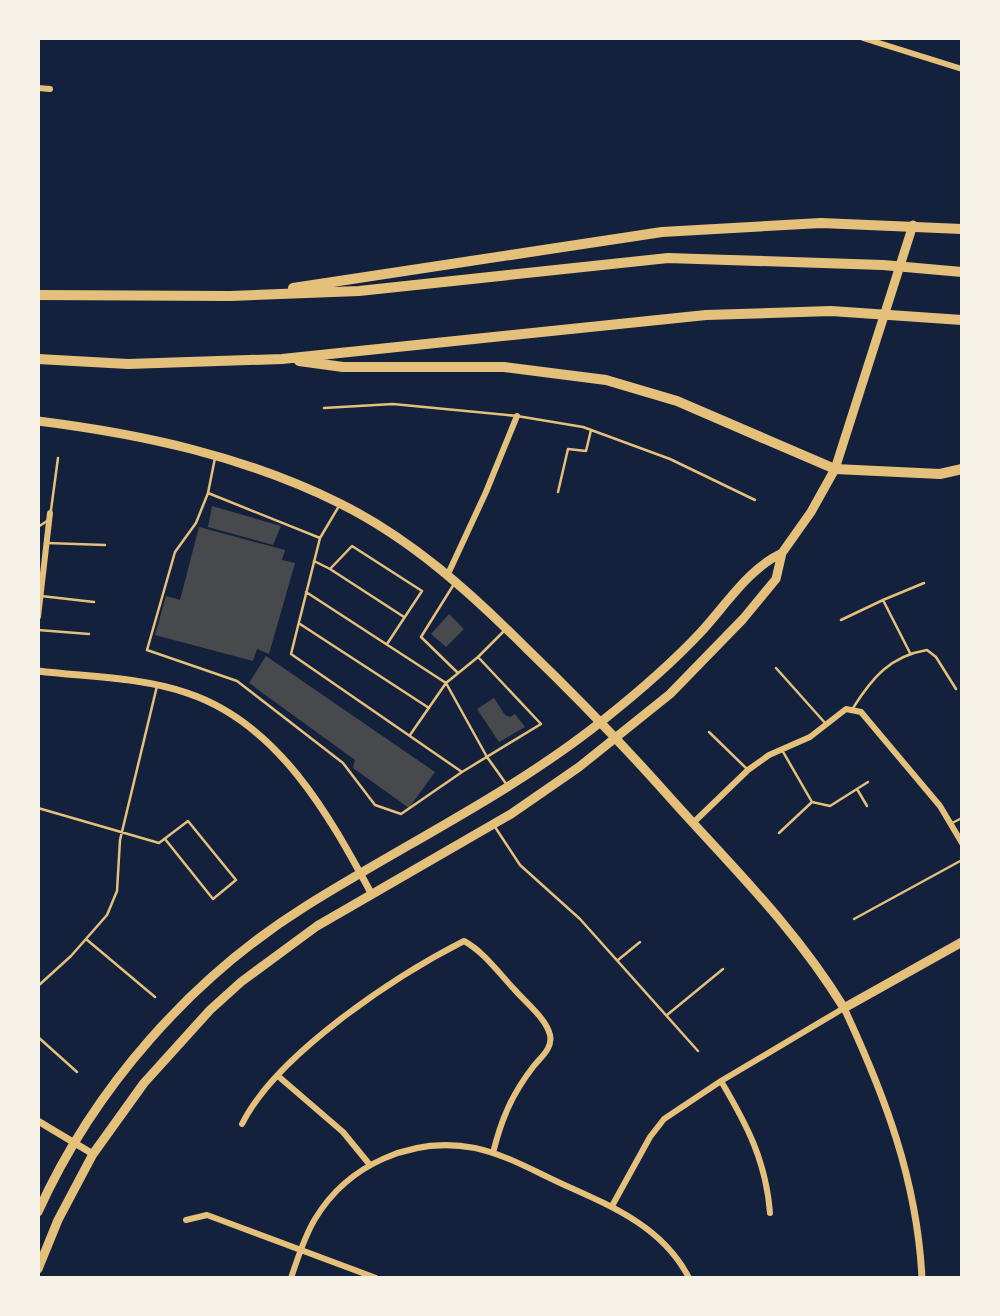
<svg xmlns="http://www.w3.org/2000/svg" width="1000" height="1316" viewBox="0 0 1000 1316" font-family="'Crimson Pro',serif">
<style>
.building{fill:#48494c}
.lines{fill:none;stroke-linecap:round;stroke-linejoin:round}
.service{stroke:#e5c07b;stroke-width:2.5}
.minor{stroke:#e5c07b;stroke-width:6}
.tertiary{stroke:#e5c07b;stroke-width:7}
.secondary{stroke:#e5c07b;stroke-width:9}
.motorway{stroke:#e5c07b;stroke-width:10}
</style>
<rect width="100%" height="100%" fill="#14213d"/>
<path class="building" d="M212,506L281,526L273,545L208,527Z
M199,527L285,550L282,560L295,563L269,654L257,649L253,661L155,635L166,596L180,600Z
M449,614L464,629L446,647L431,634Z
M266,656L435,772L409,808L353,768L355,760L249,683Z
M494,698L505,715L510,717L515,714L525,727L499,742L477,709Z"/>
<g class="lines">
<path class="service" d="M324,408L393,404L517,416L583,427L670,459L755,500
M215,458L208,493L320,538L339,506
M558,492L568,449L586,451L591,430
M208,493L196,523L175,552L147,650L237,681L343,763L375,805L401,814L462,772
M51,510L58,458
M38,527L47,521
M320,538L291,654L462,772L541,724L478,657L504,631
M47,543L105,545
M314,561L330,569L352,546L422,591L387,644
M330,569L404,617
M454,584L421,637L458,673
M306,592L446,683L410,735
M41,596L94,602
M883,600L924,583
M841,620L883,600L910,653
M300,624L429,708
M38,630L89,634
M478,657L446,683L487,757L507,785
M776,668L826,724
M853,708C872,678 890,656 927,650L936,657L956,689
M709,732L748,770
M857,789L867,806
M812,802L830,806L868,782
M38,808L159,843L188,821L236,880L213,899L165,839
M952,823L962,818
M495,827L520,865L580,919L698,1051
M779,833L812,802L782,750
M854,919L962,860
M86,939L155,997
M618,960L640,942
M38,986L71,956L107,915L117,891L120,840L157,686
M667,1015L723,969
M38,1037L77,1072"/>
<path class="minor" d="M863,38L962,69
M38,88L50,89
M448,574L486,492L517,416
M38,617L50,513
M693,823L748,770L769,755L810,737L846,709L861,712L940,806L962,843
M278,1076L343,1132L370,1165
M721,1081C747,1125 766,1161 770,1213
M242,1124C276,1055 395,976 464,941C484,952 498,972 514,989C525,1002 546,1018 550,1035C553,1048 541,1057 533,1067C512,1094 501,1120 493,1153
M612,1206L650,1137L664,1119L721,1081L844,1008
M186,1220L207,1215L376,1278
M291,1278C298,1258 304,1237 315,1219C348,1164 413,1136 475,1148C508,1155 539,1174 569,1187C616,1208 664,1229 689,1278"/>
<path class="tertiary" d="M38,671C87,677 141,677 187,693C278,723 329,815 371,893
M844,1008C885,1096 917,1180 922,1278
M38,1121L93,1154"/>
<path class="secondary" d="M38,421C142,434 244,456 339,503C410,538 470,592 526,648C577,697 626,748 673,801C735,870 795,928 844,1008L962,942
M38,1212C94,1088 191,978 306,906C405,844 510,794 602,721C636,694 670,665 700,633C726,605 748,569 782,553
M38,1269L58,1220L93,1154L144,1083L210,1010L241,982L317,926L511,814L579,767L670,694L743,619L776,579L782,553L811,512L835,469L913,225"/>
<path class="motorway" d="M293,288L662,232L821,223L962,229
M38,295L230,296L359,291L668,258L883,265L962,272
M38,359L128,364L282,359L706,315L831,311L962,320
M299,361L343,367H504L606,380L677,401L835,469L940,474L962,469"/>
</g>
<rect width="1000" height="1316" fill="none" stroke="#f6f1e7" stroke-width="80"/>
</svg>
